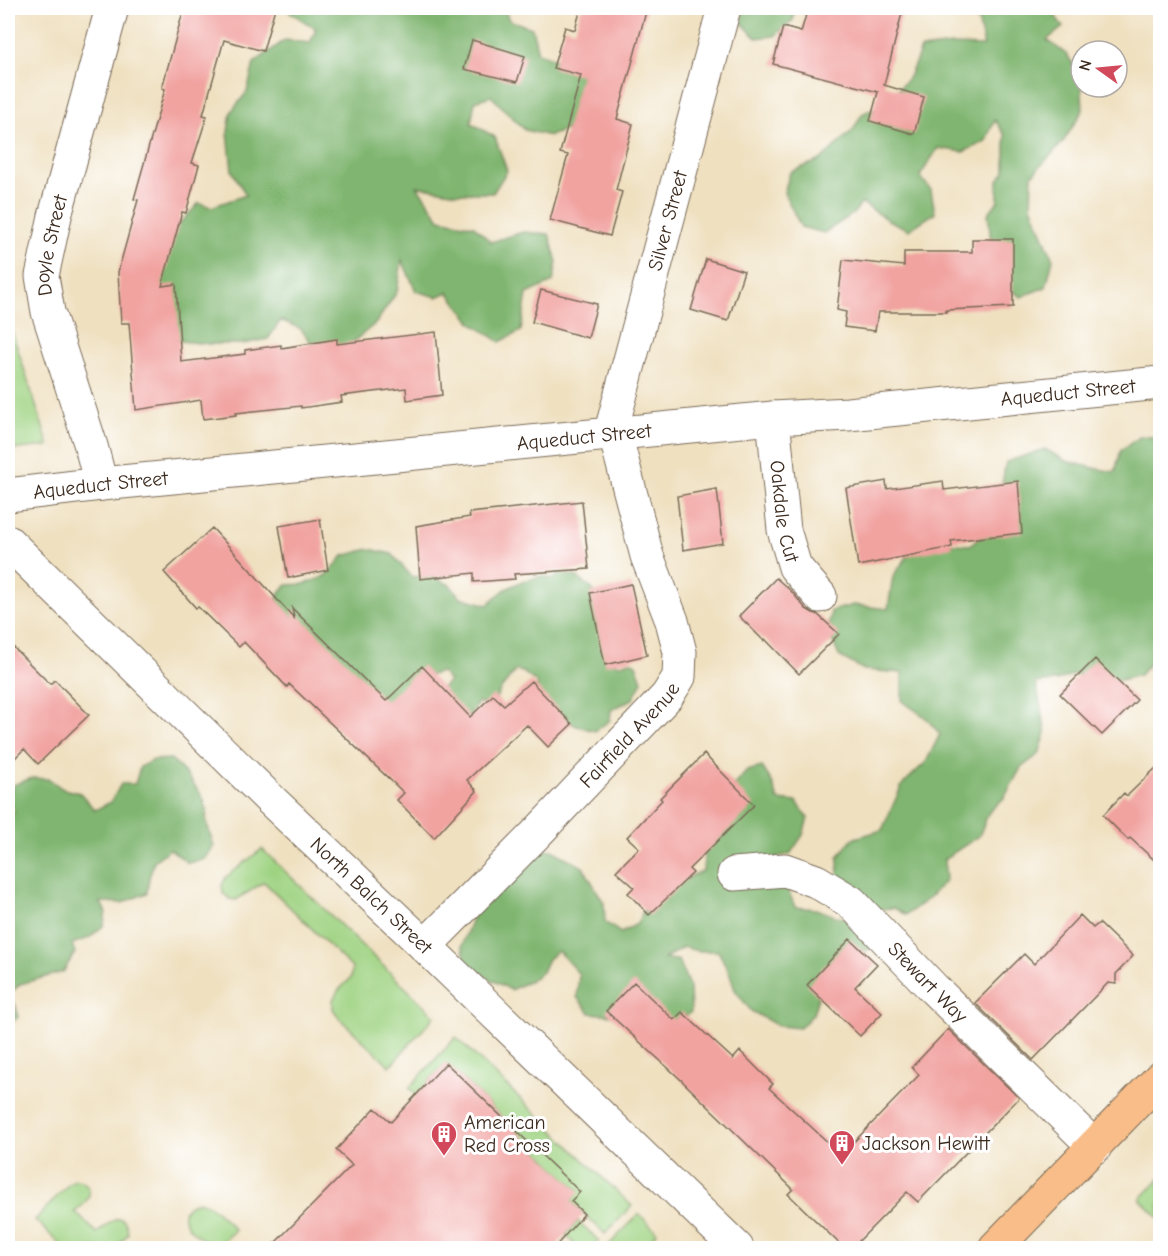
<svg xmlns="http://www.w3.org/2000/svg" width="1168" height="1256" viewBox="0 0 1168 1256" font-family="'Comic Neue',sans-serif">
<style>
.green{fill:#9fd382;stroke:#6d7e50;stroke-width:1.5}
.forest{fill:#7fb570;stroke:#5d7047;stroke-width:1.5}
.building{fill:#f1a3a0}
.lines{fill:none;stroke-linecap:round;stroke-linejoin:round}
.minor-casing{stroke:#7a6a57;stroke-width:35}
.major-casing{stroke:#7a6a57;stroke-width:35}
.minor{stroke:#fff;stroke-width:33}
.major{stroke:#f8bd88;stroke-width:33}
.labels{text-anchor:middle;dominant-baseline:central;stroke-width:6;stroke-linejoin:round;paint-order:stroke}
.street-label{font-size:20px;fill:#3b2a1e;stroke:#fff}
.poi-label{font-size:20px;fill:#3b2a1e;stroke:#fff;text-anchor:start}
</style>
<rect width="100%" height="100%" fill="#fff"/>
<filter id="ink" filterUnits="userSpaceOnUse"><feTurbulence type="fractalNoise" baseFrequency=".0167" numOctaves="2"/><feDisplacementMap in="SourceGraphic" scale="12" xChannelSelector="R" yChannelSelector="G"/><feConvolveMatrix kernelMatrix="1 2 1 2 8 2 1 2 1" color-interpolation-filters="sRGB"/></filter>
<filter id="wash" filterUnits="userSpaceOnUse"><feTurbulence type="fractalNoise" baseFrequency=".008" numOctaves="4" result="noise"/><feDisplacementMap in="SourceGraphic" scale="24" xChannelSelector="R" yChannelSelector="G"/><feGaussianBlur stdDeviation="1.35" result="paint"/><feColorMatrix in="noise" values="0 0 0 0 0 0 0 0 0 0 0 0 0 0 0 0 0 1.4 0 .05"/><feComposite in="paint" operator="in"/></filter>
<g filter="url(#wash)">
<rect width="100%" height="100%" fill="#efe0c0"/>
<path class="green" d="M8,319L49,446L8,450Z
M262,849L435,1016L390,1066L340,1019L333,1009V1000L338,991L351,978L352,968L264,882L236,900L230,899L223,893L222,885L226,877Z
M456,1037L632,1206L605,1234L571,1201L579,1191L446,1063L416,1095L409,1088Z
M1160,1179V1219L1140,1199Z
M74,1180C86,1179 94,1191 86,1201C84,1205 78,1209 75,1212L97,1233C109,1224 125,1205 128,1234L116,1248H64L35,1220L67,1186Z
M199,1201C214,1206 225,1219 235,1230L218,1245C197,1242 164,1211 199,1201Z
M639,1214L657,1232L644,1248H606Z
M578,1221L599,1241L592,1248H570L574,1244L566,1235Z"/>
<path class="forest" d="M284,8H504L509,20L532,28L538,53L577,66L586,90L585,122L550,136L525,130L491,96L475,101L471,123L495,137L507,171L493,193H457L417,186L440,219L474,226L491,242L523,232L549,234L557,262L553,282L527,294L521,331L500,342L472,323L448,292L437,297L416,291L402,260L397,292L376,323L343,350H316L301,329L281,320L268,339L243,344H209L180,341L155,305L161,243L199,203L211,207L246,195L232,171L228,132L231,112L247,92L254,63L285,40L310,43L316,29Z
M743,8H795L793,20L775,36L756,38L742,23Z
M954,8H1050L1063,27L1047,40L1066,54L1081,75L1083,110L1063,142L1032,175L1031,206L1053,259L1046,287L1021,297L995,279L988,214L998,201V180L1005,172V135L995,120L985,142L963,152L938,148L920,176L931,190L935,213L909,230L888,220L862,203L853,214L824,233L801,227L784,193L790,172L820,160L853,130L862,114L888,101L909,77L921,49L952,45L984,46L978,20L960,15Z
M1141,436L1160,438V649L1140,675L1105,684L1075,674L1056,681L1036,683L1046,733L1039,754L1021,768L1004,798L989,812L979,836L944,859L946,880L929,898L906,915L894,908L852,911L838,883V857L852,839L882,830L902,785L926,762L940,734L925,717L902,701V673L864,670L839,656L828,630L831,611L853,605L888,609L893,576L912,550L929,542L970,545L987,530L1000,494L1006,462L1045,449L1066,461L1098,469L1115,472L1121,450Z
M369,549L392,554L412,577L430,575L450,585L460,597L488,605L494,598L506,589L522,581L543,576L553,579L560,574L575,576L589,586L600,598L611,659L618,665L630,661L636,664L642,681L633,699L611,710L610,720L595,731L577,726L559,718L538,695L537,683L523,672L516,670L501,689L491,707L479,702L471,712L467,727L439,691L449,681L441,672L424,677L392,707L275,615L278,594L287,585L304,584L321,578L331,571L343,556Z
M171,759L185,773L201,794L207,811L206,821L214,846L205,859L188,863L170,849L154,861L149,878L147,893L122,903L100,902L106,911L104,925L89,938L72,944L75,953L63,972L20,984L8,996L16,1006L18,1017L8,1026V813L14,812L9,798L13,785L32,778L49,779L63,789L80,793L95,810L111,802L121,784H135L140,767L153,760Z
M762,767L772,782L778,800L797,802L808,818L803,835L790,854L773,858L769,888L787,887L795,907L816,909L838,917L857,920L875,945L868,950L844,955L821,988L813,1014L800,1028L778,1026L751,1011L735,990L729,972L718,951H698L683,947L664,959L678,960L690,988L691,1012L679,1021L590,1013L577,997L579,974L558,951L548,959L542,972L531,980L511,990L467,967L462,945L473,916L531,850H552L583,867L604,903L605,922L621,933L637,924L647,903L669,885L703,871L706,829L730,790L747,771Z"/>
<g id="blocks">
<path class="building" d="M184,8H275L263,51L224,40L203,115L207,116L192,163L199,165L186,213L182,212L162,286L176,284L181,362L245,354V350L281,345V348L337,339V344L436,332L442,395L407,400L406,388L341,396L342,402L301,408V406L236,413V415L203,419L201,400L136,410L129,323H121L118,272L138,200L134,199L165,89L162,88Z
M581,8H647L617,119L633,124L616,190L622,192L610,236L550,220L568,155L560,153L581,75L553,68L565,27L575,30Z
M808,8H880L902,13L884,85L924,97L914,134L870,121L878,92L773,64L783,27L801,32Z
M472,40L525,56L517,82L464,69Z
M972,239H1013V307L946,310V312H878L875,331L844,327L846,312L837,310L843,260L904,266V252H972Z
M706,259L744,271L728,321L691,310Z
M541,290L597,304L588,338L532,322Z
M886,481L887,489L943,481L944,490L1018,481L1022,533L951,541L952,547L858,566L846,488Z
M717,489L723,543L683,550L677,496Z
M582,501L589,569L514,574L515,579L474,582V573L420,579L416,526L470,517L469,513Z
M320,519L328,570L288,578L279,526Z
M212,528L294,618L292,608L386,701L422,666L470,717L493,695L504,705L531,681L572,724L548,747L527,725L467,780L477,791L434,838L397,800L404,793L289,684L287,687L244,642L239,647L198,607L196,608L164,572Z
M776,578L791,591L806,609L813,613L817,614L839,634L799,674L765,639L764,641L739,616Z
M631,584L647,655L605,665L590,593Z
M8,642L50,684L55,680L89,715L38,764L24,749L8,765Z
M1095,659L1137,700L1102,735L1060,694Z
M704,754L754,805L689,869L693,873L649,915L628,893L634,887L616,871L639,848L627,837L662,800L660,798Z
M1161,763V866L1130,838L1128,840L1103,815L1124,793L1127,796Z
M1080,915L1093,928L1099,923L1133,956L1116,974V984L1108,983L1033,1060L975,1003L1024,954L1034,964Z
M850,939L877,964L855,987L882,1013L860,1036L807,985Z
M634,982L674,1020L682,1012L733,1059L740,1051L773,1084L769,1088L833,1147L841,1139L849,1147L919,1075L912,1067L948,1029L1019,1098L918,1202L907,1192L852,1248H844L788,1194L793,1189L678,1077L606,1011Z
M446,1063L580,1192L571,1201L584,1214L554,1248H270L352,1165L336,1150L375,1108L391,1122Z"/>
</g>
</g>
<g filter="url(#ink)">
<use href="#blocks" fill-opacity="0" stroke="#7a6a57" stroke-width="1.5"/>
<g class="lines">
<g class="minor-casing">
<g id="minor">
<path id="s1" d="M773,418L784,530L795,567L820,596"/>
<path id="s2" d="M610,435L724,8"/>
<path id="s3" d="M101,484L91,446L48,312L42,276L55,216L112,8"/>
<path id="s4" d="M8,495L101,484L773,418L848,414L1160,383"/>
<path id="s5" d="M8,542L271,800L425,946L737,1248"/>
<path id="s6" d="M734,874L785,870L816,881L851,902L934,989L1095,1147"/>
<path id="s7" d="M425,946L535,835L667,696L679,677L680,652L672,621L647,556L615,434"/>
</g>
</g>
<g class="major-casing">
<path id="major" d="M995,1248L1160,1078"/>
</g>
<use href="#minor" class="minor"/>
<use href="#major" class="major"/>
</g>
</g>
<defs>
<g id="building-pin" transform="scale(1.35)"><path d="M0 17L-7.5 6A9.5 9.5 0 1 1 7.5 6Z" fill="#d1495b" stroke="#fff"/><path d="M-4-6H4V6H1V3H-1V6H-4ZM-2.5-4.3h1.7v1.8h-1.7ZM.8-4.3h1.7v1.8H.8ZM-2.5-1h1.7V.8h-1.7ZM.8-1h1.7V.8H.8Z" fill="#fff"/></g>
</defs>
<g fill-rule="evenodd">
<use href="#building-pin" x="444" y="1134"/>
<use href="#building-pin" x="842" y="1143"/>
</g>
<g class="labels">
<g class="street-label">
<text stroke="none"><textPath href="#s2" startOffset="222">Silver Street</textPath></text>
<text stroke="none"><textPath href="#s3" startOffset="248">Doyle Street</textPath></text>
<text stroke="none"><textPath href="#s4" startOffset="1065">Aqueduct Street</textPath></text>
<text stroke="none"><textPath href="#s4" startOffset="579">Aqueduct Street</textPath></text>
<text stroke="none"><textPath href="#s4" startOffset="93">Aqueduct Street</textPath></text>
<text stroke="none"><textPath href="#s1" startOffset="94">Oakdale Cut</textPath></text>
<text stroke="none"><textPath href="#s7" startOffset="294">Fairfield Avenue</textPath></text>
<text stroke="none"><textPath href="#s5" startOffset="507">North Balch Street</textPath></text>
<text stroke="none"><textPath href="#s6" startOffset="236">Stewart Way</textPath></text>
</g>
<g class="poi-label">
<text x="464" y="1122">American<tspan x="464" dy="23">Red Cross</tspan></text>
<text x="862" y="1143">Jackson Hewitt</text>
</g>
</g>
<rect width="1168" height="1256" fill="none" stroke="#fff" stroke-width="30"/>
<g transform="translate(1099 69) rotate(285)"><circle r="28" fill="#ffffff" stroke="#b1aaa5" stroke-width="1.5"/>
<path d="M0-4.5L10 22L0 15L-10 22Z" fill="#d1495b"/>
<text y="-9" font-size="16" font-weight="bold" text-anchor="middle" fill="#3b2a1e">N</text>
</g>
</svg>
